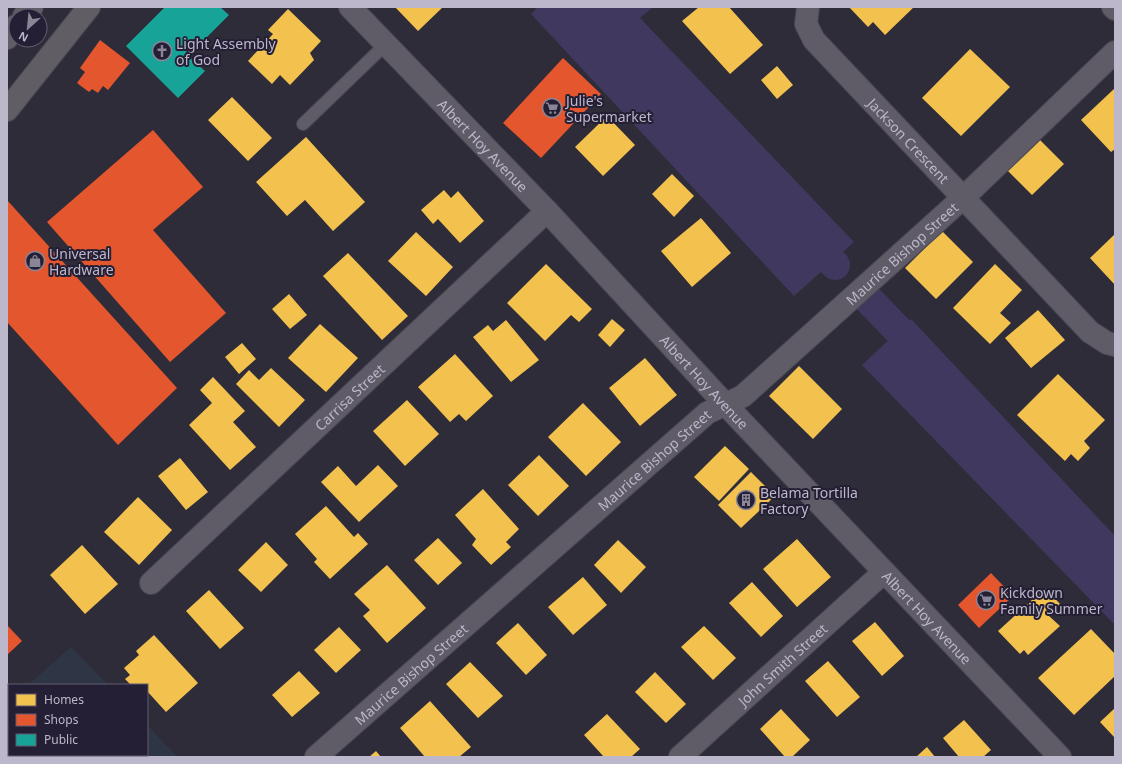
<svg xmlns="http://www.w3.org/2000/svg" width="1122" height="764" viewBox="0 0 1122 764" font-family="'Noto Sans',sans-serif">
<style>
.green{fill:#2e3645}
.water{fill:#41385f}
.homes{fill:#f2c14e}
.shops{fill:#e4572e}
.public{fill:#17a398}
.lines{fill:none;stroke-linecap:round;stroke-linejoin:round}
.canal{stroke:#41385f;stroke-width:30}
.service-casing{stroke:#494750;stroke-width:14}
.minor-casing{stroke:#494750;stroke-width:24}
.tertiary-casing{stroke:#494750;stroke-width:24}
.trunk-casing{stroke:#4c4955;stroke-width:24}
.service{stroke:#5f5c67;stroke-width:12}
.minor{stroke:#5f5c67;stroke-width:22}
.tertiary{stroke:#5f5c67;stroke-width:22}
.trunk{stroke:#605d65;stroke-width:22}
.labels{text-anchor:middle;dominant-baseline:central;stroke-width:4;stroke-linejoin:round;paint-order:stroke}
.poi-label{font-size:14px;fill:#bcb7ca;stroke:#241f34;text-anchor:start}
.street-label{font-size:14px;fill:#bcb7ca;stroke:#241f34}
</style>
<rect width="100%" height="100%" fill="#2f2c39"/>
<path class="green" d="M71,647L108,685H28Z
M9,702V755H147V725L177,757H7V704Z"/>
<path class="water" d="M538,7H653L640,18L854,242L794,296L531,14Z
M911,319L1115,536V625L862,365Z"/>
<path class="homes" d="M395,7H443L418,31Z
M699,7H729L763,45L730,74L682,21Z
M849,7H914L885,35L873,22L868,27Z
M288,9L321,41L310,53L314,60L290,85L280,75L272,84L248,61L273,34L268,30Z
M970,49L1010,87L961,136L922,98Z
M777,66L793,85L777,99L761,80Z
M1115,88V149L1111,152L1081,120Z
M232,97L272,138L248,161L208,120Z
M607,116L635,145L603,176L575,147Z
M306,137L365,202L333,231L305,200L287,216L256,182Z
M1039,139L1064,164L1032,195L1007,170Z
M672,174L694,196L674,217L652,194Z
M444,190L451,198L458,191L484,221L460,243L438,219L433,224L421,210Z
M701,218L731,253L692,287L661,251Z
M942,231L973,262L936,299L905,268Z
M416,232L453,267L426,296L388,261Z
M1115,234V285L1090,258Z
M348,253L408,316L382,340L323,276Z
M546,264L592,309L579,322L571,315L545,341L507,303Z
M995,264L1022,290L1000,313L1011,323L990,344L953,308Z
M289,294L307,315L290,329L272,309Z
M1038,310L1065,340L1031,368L1005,338Z
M612,319L625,330L610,347L598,335Z
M506,320L539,360L511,382L473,337L488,325L493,331Z
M320,324L358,358L326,392L288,358Z
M242,343L256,359L239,374L225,357Z
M455,354L493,396L466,421L459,414L450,422L418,387Z
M645,358L677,395L640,426L609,388Z
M799,366L842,409L813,439L769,396Z
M271,368L305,400L279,427L236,384L249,370L259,380Z
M1058,374L1105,420L1084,441L1090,448L1078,461L1071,454L1065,461L1017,415Z
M213,377L245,411L233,422L256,447L230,470L189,425L212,403L200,390Z
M407,400L439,434L405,466L373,431Z
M583,403L621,442L586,476L548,437Z
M725,446L749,469L719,501L694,477Z
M539,455L569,486L538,516L508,485Z
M180,458L208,492L186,510L158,476Z
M378,465L398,486L359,522L321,482L338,466L356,486Z
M751,472L775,496L741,528L718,505Z
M483,489L519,529L506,542L511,547L491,565L472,545L476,539L455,515Z
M138,497L172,530L139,565L104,532Z
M326,506L354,537L358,533L368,544L330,579L314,562L317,559L295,534Z
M438,538L462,563L438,585L414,560Z
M797,539L831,577L797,607L763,569Z
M618,540L646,567L621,593L594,565Z
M266,542L288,565L261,592L238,570Z
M82,545L118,584L85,614L50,575Z
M387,565L426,608L387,643L363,616L370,610L354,594Z
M583,577L607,605L573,635L548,607Z
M752,582L783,616L761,637L729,603Z
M1045,588L1061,605L1049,616L1060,626L1028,655L1024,650L1020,654L998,631Z
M209,590L244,628L220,649L186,611Z
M875,622L904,656L882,676L852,641Z
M518,623L547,655L526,675L496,643Z
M704,626L736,658L713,680L681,647Z
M339,627L361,650L336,673L314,650Z
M1091,629L1115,654V676L1074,715L1038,678Z
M154,635L198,683L166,712L147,691V685H131L125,679L130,675L124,668L139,655L136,651Z
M828,661L860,697L837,717L805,681Z
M470,662L503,696L478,718L446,684Z
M299,671L320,693L292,717L272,695Z
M655,672L686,704L666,723L635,692Z
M430,701L471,747L459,757H425L400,728Z
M1115,708V738L1100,722Z
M781,709L810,740L792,757H785L760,729Z
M607,714L640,749L631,757H604L584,735Z
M964,720L991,750L983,757H959L943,738Z
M927,747L935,757H916Z
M376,751L381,757H369Z"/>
<path class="shops" d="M100,40L130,63L108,90L103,86L98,93L92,89L89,92L77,83L85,72L80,68Z
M563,58L601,94L541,158L503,123Z
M153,130L203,187L153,230L226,313L170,362L47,222Z
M7,200L177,388L118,445L7,322Z
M991,573L1013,596L979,628L958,605Z
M7,625L22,641L7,655Z"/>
<path class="public" d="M165,7H220L229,15L188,56L205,71L178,98L126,46Z"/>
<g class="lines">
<path class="canal" d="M804,231L835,265
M868,299L928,361"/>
<g class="service-casing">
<path id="service" d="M303,124L386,44"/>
</g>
<g class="minor-casing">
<g id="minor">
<path id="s1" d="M808,7L806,24L814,40L1090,332L1107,343L1115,345"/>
<path d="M1113,7L1115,9"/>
<path id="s2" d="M151,583L547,211"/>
<path id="s3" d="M316,757L707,413L743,396L964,197L1115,52"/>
<path id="s4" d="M680,757L884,572"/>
</g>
</g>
<g class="tertiary-casing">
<g id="tertiary">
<path id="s5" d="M350,7L547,211L725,404L1060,757"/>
</g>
</g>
<g class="trunk-casing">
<path id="trunk" d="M24,16L32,7
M7,38L16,26
M7,110L89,7"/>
</g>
<use href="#service" class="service"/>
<use href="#minor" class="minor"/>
<use href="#tertiary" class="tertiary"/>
<use href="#trunk" class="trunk"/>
</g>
<defs>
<g id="church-ring" transform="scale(1)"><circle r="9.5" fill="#241f34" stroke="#8b8697" stroke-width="1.5"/><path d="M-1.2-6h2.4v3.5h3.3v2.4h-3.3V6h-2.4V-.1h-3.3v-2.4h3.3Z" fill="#8b8697"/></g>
<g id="supermarket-ring" transform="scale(1)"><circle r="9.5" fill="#241f34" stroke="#8b8697" stroke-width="1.5"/><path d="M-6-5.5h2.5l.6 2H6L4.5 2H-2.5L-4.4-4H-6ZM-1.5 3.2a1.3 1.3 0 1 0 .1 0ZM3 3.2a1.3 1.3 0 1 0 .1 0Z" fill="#8b8697"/></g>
<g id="shop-ring" transform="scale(1)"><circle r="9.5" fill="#241f34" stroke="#8b8697" stroke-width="1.5"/><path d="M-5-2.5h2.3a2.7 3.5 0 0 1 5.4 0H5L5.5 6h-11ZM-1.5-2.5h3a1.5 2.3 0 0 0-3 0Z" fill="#8b8697"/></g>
<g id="building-ring" transform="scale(1)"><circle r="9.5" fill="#241f34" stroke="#8b8697" stroke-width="1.5"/><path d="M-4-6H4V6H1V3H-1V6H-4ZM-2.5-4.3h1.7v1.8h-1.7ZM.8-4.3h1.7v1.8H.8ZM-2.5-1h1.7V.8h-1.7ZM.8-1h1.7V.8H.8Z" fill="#8b8697"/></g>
</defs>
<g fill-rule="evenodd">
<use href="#church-ring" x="162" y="51"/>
<use href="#supermarket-ring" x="552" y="108"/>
<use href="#shop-ring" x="35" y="261"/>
<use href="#building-ring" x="746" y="500"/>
<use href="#supermarket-ring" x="986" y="600"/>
</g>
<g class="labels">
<g class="poi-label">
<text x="176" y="43">Light Assembly<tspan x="176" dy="16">of God</tspan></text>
<text x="566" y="100">Julie's<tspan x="566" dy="16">Supermarket</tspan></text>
<text x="49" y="253">Universal<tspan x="49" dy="16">Hardware</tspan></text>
<text x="760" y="492">Belama Tortilla<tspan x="760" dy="16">Factory</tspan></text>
<text x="1000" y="592">Kickdown<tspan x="1000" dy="16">Family Summer</tspan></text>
</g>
<g class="street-label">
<text stroke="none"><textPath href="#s1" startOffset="173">Jackson Crescent</textPath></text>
<text stroke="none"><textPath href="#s5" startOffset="192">Albert Hoy Avenue</textPath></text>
<text stroke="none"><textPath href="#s3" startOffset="774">Maurice Bishop Street</textPath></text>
<text stroke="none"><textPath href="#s5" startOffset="516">Albert Hoy Avenue</textPath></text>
<text stroke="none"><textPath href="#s2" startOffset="272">Carrisa Street</textPath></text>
<text stroke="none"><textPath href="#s3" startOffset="450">Maurice Bishop Street</textPath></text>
<text stroke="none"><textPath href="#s5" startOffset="840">Albert Hoy Avenue</textPath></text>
<text stroke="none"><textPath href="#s4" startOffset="138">John Smith Street</textPath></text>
<text stroke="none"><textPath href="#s3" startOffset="126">Maurice Bishop Street</textPath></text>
</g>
</g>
<rect width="1122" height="764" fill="none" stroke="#bcb7ca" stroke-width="16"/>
<rect x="8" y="684" width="140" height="72" fill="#241f34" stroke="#615c70"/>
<rect x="16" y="694" width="20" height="12" fill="#f2c14e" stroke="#615c70"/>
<text x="44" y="704" font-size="12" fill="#bcb7ca">Homes</text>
<rect x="16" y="714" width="20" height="12" fill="#e4572e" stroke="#615c70"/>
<text x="44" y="724" font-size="12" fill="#bcb7ca">Shops</text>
<rect x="16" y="734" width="20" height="12" fill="#17a398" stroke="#615c70"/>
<text x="44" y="744" font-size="12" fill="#bcb7ca">Public</text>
<g transform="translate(28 28) rotate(207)"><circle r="19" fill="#241f34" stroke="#615c70"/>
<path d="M0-3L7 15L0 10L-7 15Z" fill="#8b8697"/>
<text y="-6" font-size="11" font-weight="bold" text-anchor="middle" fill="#bcb7ca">N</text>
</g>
</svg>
